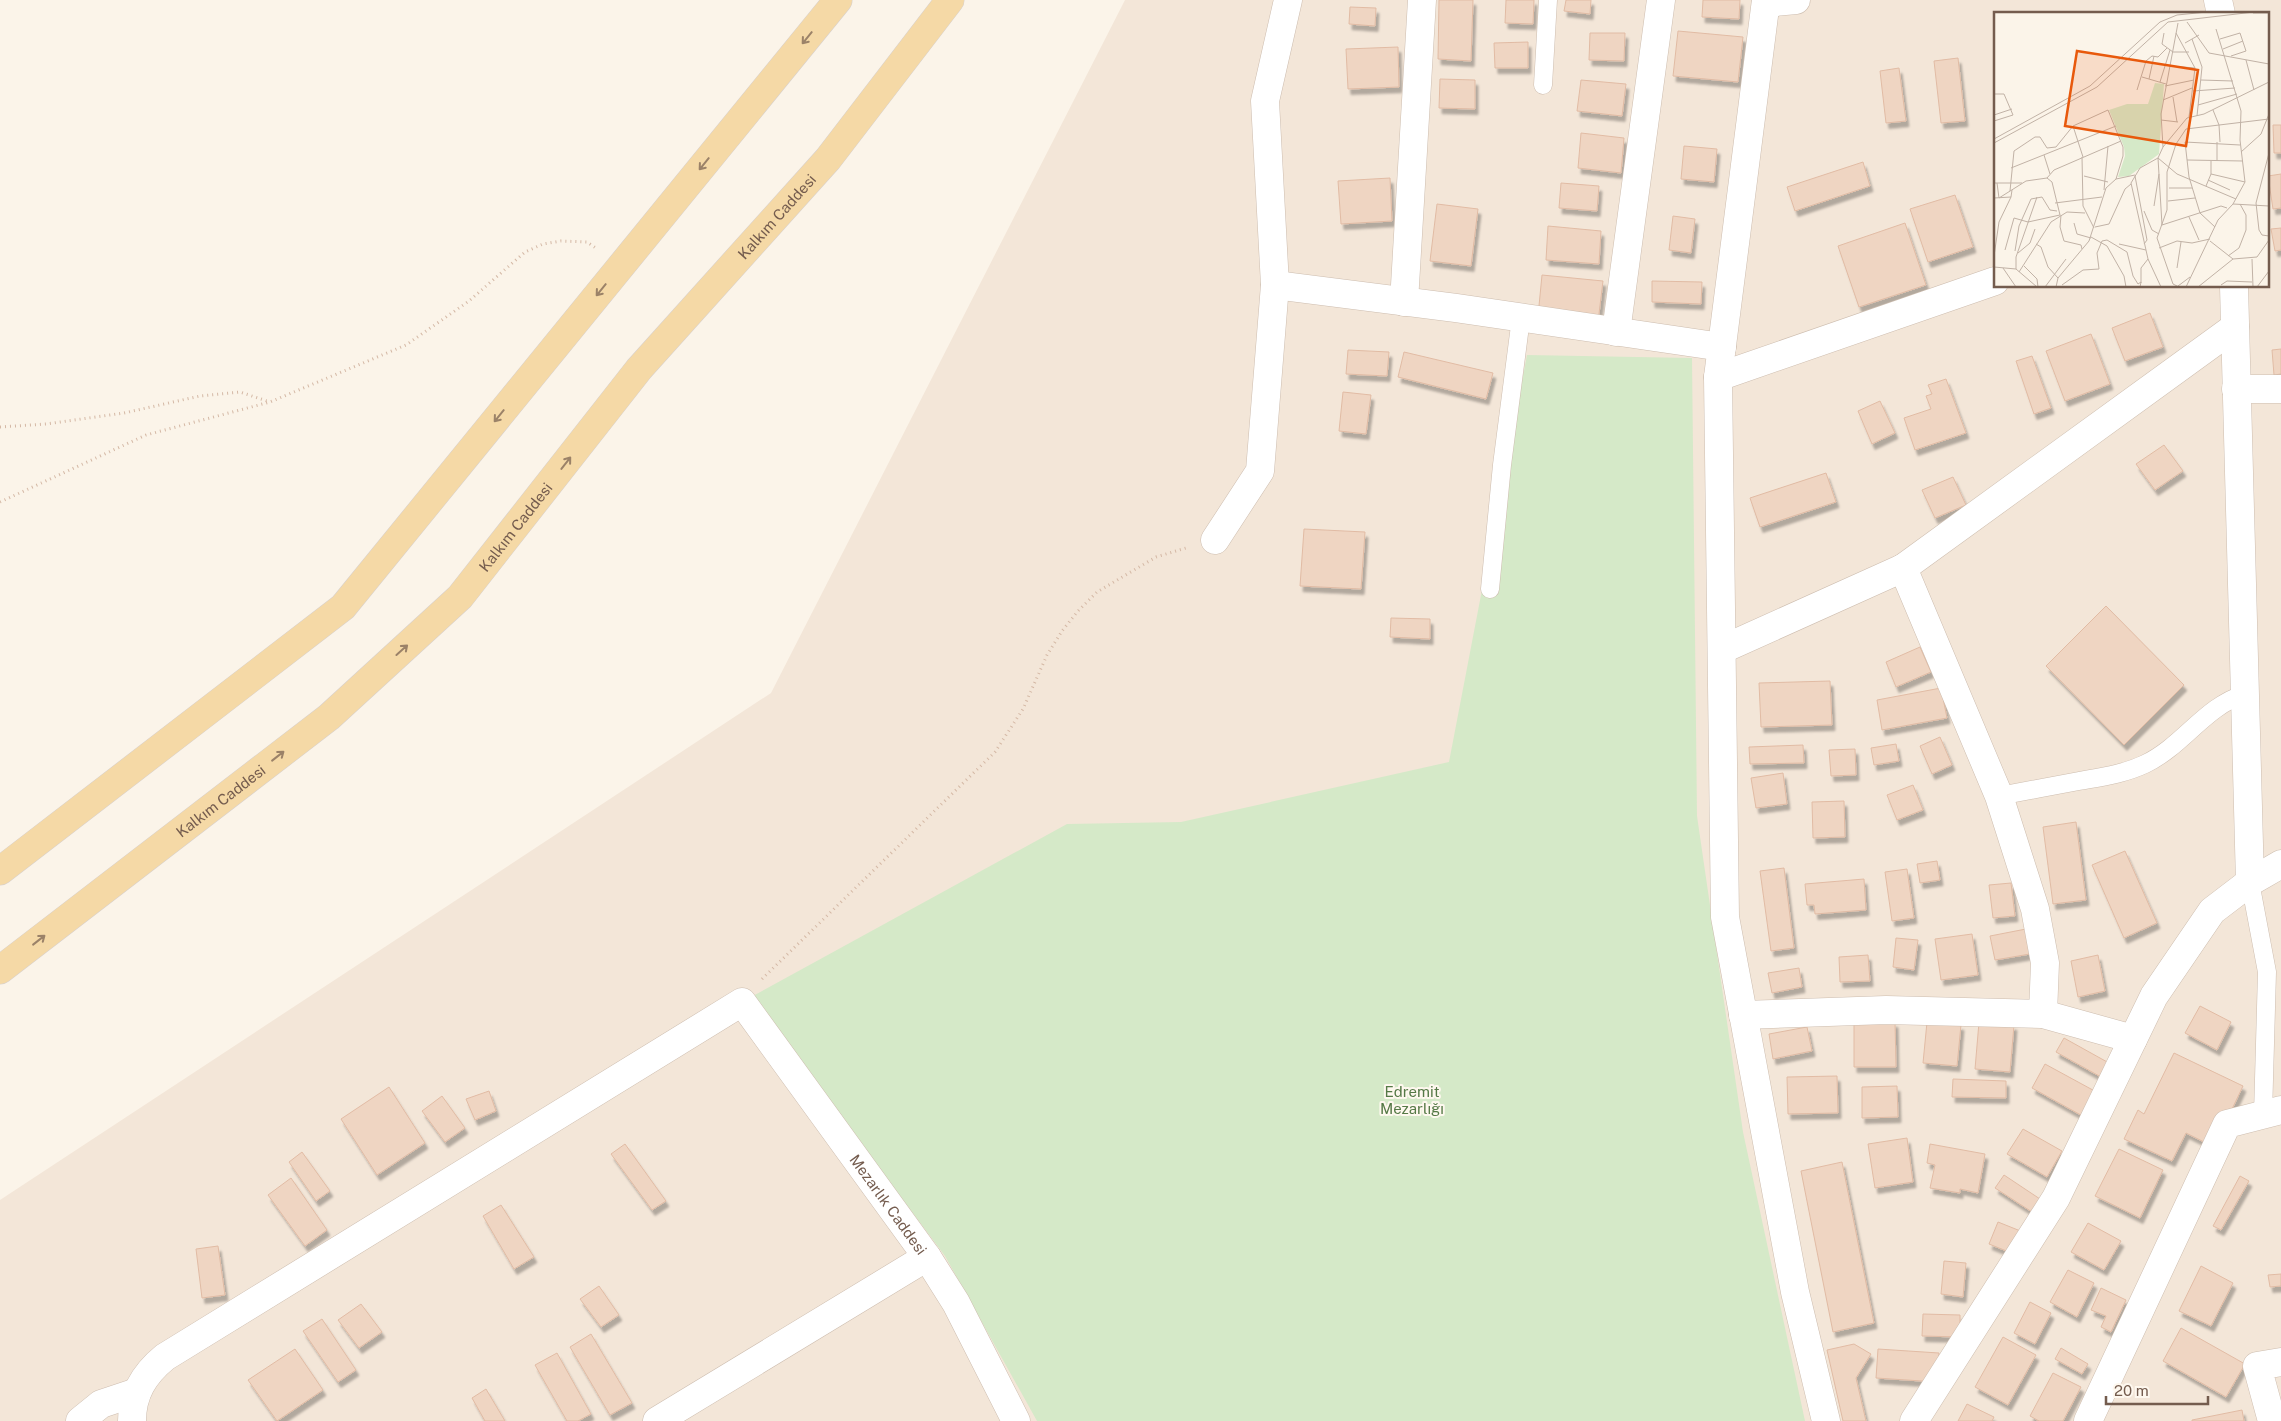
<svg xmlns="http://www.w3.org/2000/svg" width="2281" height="1421" viewBox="0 0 2281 1421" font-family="'Public Sans',sans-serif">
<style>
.residential{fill:#f3e6d8;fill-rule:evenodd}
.green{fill:#d5e9c8}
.building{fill:#efd5c2;stroke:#e1bba4;filter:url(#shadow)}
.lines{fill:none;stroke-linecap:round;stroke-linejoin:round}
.lane-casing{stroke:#cdbdaf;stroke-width:19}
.street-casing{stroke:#cdbdaf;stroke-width:29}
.primary-casing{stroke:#d8d1cd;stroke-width:29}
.path{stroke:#d4b8a5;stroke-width:3;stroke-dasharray:1 4;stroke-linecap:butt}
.lane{stroke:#fff;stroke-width:18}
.street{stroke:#fff;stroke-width:28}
.primary{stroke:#f5d9a6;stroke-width:28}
.oneway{stroke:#9b8268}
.labels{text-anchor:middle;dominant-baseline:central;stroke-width:4;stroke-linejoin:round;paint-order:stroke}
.street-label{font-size:15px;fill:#745c4e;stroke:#fef8ef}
.park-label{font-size:15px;fill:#557946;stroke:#fef8ef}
.inset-road{fill:none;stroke:#c1b2a6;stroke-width:1}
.view{fill:#e8590c;fill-opacity:0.15;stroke:#e8590c;stroke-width:2.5}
.inset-edge{fill:none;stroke:#745c4e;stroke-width:2.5}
</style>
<defs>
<filter id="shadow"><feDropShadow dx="3" dy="5.5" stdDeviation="1" flood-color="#0004"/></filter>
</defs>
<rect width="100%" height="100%" fill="#fbf4e9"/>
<path class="residential" d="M1125,0H2281V1421H0V1200L771,693ZM1995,14H2267V286H1995Z"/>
<path class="green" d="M1527,355L1692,358L1697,816L1743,1132L1805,1421H1037L945,1256L751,997L1067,824L1181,822L1449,762Z"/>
<path class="building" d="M1439,0H1473L1471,61L1438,59Z
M1506,0H1534L1533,24L1505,23Z
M1566,0H1591L1590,14L1564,11Z
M1703,0H1740L1739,19L1702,17Z
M1350,7L1376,8L1375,26L1349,24Z
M1678,31L1743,37L1738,82L1673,76Z
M1590,33H1625L1624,61L1589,60Z
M1528,42V68H1495L1494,43Z
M1398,47L1399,87L1348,89L1346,49Z
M1958,58L1965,121L1941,123L1934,61Z
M1899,68L1906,121L1886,123L1880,71Z
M1440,79L1475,80V109L1439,108Z
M1581,80L1626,84L1622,116L1577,111Z
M2273,125H2281V153H2274Z
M1581,133L1624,138L1621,173L1578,168Z
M1684,146L1717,149L1714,182L1681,179Z
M1863,162L1870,186L1795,211L1787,187Z
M2281,174V208L2273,209L2268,176Z
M1390,178L1392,221L1341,224L1338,181Z
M1561,183L1599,186L1597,211L1559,208Z
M1955,195L1973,247L1928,262L1910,209Z
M1437,204L1478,209L1471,266L1430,261Z
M1673,216L1695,219L1691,253L1669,250Z
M1905,223L1926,285L1859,307L1838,246Z
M1548,226L1601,231L1599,264L1546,260Z
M2281,228V250L2275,251L2271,229Z
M1542,275L1603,281L1598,322L1538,316Z
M1652,281L1702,282L1701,304L1652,302Z
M2150,313L2163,347L2125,361L2112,328Z
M2091,334L2110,384L2065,401L2046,351Z
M2281,349V374L2274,375L2272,350Z
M1348,350L1389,352L1387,376L1346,374Z
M1404,352L1493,373L1486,399L1398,377Z
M2032,356L2051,408L2034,414L2016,361Z
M1946,379L1966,433L1915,450L1904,418L1931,409L1926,396L1932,394L1928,385Z
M1343,392L1371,395L1366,434L1339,431Z
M1880,401L1895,433L1872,444L1858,411Z
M2164,445L2183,471L2155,490L2136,464Z
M1826,473L1836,502L1760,527L1750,498Z
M1953,477L1966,505L1935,518L1922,490Z
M1304,529L1365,532L1361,589L1300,586Z
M2106,606L2184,685L2124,745L2046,666Z
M1391,618L1430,619V639L1390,637Z
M1920,647L1931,672L1896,687L1886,662Z
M1830,681L1832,725L1761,727L1759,683Z
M1941,688L1947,718L1882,730L1877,700Z
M1940,737L1952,765L1932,774L1920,746Z
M1896,744L1899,761L1874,765L1871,748Z
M1803,745L1804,763L1750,764L1749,747Z
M1855,749L1856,775L1831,776L1829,750Z
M1783,773L1787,804L1756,808L1751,778Z
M1913,785L1923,810L1897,820L1887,795Z
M1844,801L1845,837L1813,838L1812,802Z
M2076,822L2086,900L2053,904L2043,827Z
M2125,851L2157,923L2124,938L2092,865Z
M1937,861L1940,880L1920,883L1917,864Z
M1784,868L1794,948L1771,951L1760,871Z
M1907,869L1914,918L1892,921L1885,872Z
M1864,879L1866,910L1815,914L1814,905H1807L1805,884Z
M2011,883L2015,916L1993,918L1989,885Z
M2026,929L2030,954L1995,960L1990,936Z
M1972,934L1978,975L1941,980L1935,939Z
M1896,938L1918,940L1914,970L1893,967Z
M1868,955L1870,981L1840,982L1839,957Z
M2098,955L2105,991L2078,997L2071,961Z
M1799,968L1802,987L1772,993L1768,973Z
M2200,1006L2231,1022L2217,1050L2185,1033Z
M1854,1022H1895L1896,1067H1854Z
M1927,1022L1961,1025L1957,1066L1923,1063Z
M1979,1022L2014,1025L2010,1072L1975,1069Z
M1807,1027L1812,1051L1773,1059L1769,1034Z
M2064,1038L2109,1063L2101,1077L2056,1052Z
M2174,1053L2243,1086L2214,1147L2186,1133L2172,1161L2124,1139L2138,1110L2144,1114Z
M2045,1064L2102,1095L2088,1119L2032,1088Z
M1837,1076L1838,1113L1788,1114L1787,1077Z
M1953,1079L2006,1081V1098L1952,1097Z
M1897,1086L1898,1117L1862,1118V1087Z
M389,1087L425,1143L377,1175L341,1119Z
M489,1091L496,1111L475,1120L466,1099Z
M442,1096L465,1128L445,1142L422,1111Z
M2023,1129L2062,1151L2047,1177L2007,1154Z
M1907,1138L1913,1182L1875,1188L1868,1144Z
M625,1144L666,1201L652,1210L611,1154Z
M1930,1144L1985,1154L1978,1193L1960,1189V1193L1930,1188L1935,1165L1927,1163Z
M2119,1149L2163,1170L2140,1218L2095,1196Z
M302,1152L330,1191L316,1201L289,1162Z
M1842,1162L1874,1323L1833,1332L1801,1171Z
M2004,1175L2040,1199L2032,1212L1995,1188Z
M2240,1176L2249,1181L2221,1230L2213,1226Z
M291,1178L327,1230L305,1246L268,1195Z
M501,1205L534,1257L514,1269L483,1216Z
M1998,1222L2023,1232L2014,1254L1989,1244Z
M2088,1223L2121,1241L2104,1270L2071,1252Z
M218,1246L225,1295L202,1298L196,1249Z
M1944,1261L1966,1263L1963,1297L1941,1294Z
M2201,1266L2233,1283L2211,1326L2179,1311Z
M2068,1270L2094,1283L2077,1317L2050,1302Z
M2281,1274V1286L2270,1287L2268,1275Z
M599,1286L619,1315L601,1327L580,1299Z
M2101,1288L2126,1300L2111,1332L2101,1327L2106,1316L2091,1310Z
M2030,1302L2051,1313L2035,1344L2014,1333Z
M361,1304L382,1332L359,1348L338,1320Z
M1923,1314L1960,1315V1337L1922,1336Z
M322,1319L356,1370L338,1382L303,1331Z
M2181,1328L2245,1364L2226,1397L2163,1361Z
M591,1334L632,1403L610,1415L570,1347Z
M2003,1337L2036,1355L2008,1405L1975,1387Z
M1854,1344L1871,1354L1856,1378L1866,1421H1843L1827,1350Z
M2061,1348L2088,1364L2082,1374L2055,1359Z
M295,1349L323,1390L277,1421L248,1380Z
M1878,1349L1939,1353L1937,1382L1876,1378Z
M557,1353L591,1414L578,1421H567L535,1365Z
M2053,1373L2081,1387L2063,1421H2039L2030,1416Z
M486,1389L505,1421H485L472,1398Z
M1967,1404L1994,1417L1992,1421H1958Z
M2242,1410L2244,1421H2192V1420Z"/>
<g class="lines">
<g class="lane-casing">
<path id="lane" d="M1543,85L1548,0
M1490,589L1502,465L1521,318
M1999,796C2026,791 2052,786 2079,781C2101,777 2124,774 2145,764C2183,746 2205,706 2245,694
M2250,882L2267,972L2263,1115"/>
</g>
<g class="street-casing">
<g id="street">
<path d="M1766,0L1718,377L1725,917L1795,1292L1826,1421"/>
<path d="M2218,0L2221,14"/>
<path d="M1766,3L1796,0"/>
<path d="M1275,285L1456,308L1722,347"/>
<path d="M2234,286L2250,882"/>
<path d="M1404,302L1422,0"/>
<path d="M1616,332L1661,0"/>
<path d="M1718,377L1995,281"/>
<path d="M2236,389H2281"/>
<path d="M1215,540L1260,471L1275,285L1265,101L1288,0"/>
<path d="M1903,568L1999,796L2035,909L2045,963L2043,1014"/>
<path d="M1723,649L1903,568L2235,327"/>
<path d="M1743,1015L1886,1010L2043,1014L2133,1039"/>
<path d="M80,1421L101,1404L137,1392"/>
<path id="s1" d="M132,1421C132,1394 144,1374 165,1357L742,1002L927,1257L956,1303L1016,1421"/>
<path d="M657,1421L927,1257"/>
<path d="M1914,1421L2056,1198L2154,996L2212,911L2250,882L2281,864"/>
<path d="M2088,1421L2227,1124L2281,1110"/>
<path d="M2272,1421L2257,1366L2281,1362"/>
</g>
</g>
<g class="primary-casing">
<g id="primary">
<path d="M0,871L343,607L838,0"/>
<path id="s2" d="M0,970L329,717L460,597L639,369L828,159L950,0"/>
</g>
</g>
<path class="path" d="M0,427L46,424L124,413L200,396L240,392L270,402
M0,502L146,435L270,402L406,345L469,301L525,252L543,244L561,241L587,242L596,248
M762,979L995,752L1023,709L1047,655L1062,631L1078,611L1097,592L1156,557L1186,548"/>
<use href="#lane" class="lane"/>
<use href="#street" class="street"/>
<use href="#primary" class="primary"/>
</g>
<defs><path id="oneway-shaft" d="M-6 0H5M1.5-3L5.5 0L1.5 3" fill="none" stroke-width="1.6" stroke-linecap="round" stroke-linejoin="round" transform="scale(1.25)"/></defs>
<g class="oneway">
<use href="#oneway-shaft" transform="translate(807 38) rotate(129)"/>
<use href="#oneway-shaft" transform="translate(704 164) rotate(129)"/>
<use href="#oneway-shaft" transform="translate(601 290) rotate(129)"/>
<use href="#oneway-shaft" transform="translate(499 416) rotate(129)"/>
<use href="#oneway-shaft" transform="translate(566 463) rotate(-52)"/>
<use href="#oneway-shaft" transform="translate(402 650) rotate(-42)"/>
<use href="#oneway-shaft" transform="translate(278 756) rotate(-38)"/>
<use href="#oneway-shaft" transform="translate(39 940) rotate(-38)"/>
</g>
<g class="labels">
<g class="street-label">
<text stroke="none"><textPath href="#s2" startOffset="1088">Kalkım Caddesi</textPath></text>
<text stroke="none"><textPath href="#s2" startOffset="682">Kalkım Caddesi</textPath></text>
<text stroke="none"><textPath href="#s2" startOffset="278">Kalkım Caddesi</textPath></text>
<text stroke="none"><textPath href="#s1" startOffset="1002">Mezarlık Caddesi</textPath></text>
</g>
<g class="park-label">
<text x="1412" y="1091">Edremit<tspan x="1412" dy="17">Mezarlığı</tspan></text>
</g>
</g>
<g transform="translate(1994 12)">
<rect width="275" height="275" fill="#fbf4e9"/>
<path d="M161,71L170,72L165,142L135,164L124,165L131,144L130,135L115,98L133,92H154Z" fill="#d5e9c8"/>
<path class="inset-road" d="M259,1H275M193,10L215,41L275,52M170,21L168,32L179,40H195M182,21L201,56L195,105M198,27L208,55L203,104M226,27L246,21L252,39L237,44M191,31L205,23M229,37L249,29M252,48L260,78M177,54L201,56M148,65L172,72M155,67L160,44M207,68L239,69M166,70L176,38M171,74L200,68M143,78L152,49L158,44L164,45L173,36M199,79L241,76M0,82H10L19,103L0,109M179,85L183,110M169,88L198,76M204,93L243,82M219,98L225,113L226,130M0,103L18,97M167,108L184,110M0,127L96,74L166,10L183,3L213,0M0,131L103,75L174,10L260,0M169,135L167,102L184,11M247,140L267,122L275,102M275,141L262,191L265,218L268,223L275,224M50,143L56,162M88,145L89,194L100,216M89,145L79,114L114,98L129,135V144L122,167M164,146L146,156L137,171L154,247L167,275M164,146L183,162L242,187M193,148L249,149M223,149V130M17,156L122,114M217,162L251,170M90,164L114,170M141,164L153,228L150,232M53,166L60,158L127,129M214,168L236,178M0,171H28M3,171L5,186M212,174L217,162V149M175,176H198M110,178L114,134M16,179L20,139L41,125H46L53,136L62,135L79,114M0,186L17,185L18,178M5,186L32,169L53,166L58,170L66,203L34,210L20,206L11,238M174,189L201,186M61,191L108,185M239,192L275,194M160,194L165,162M233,196L227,194L168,213L164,146L169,135L193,106L210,102L275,70M150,199L158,218L165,222M67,203L66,215L70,229L87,233L88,237M195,205L205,228M80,211L83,222L97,226M101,215L115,212L131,177L137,172M221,215L206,201L195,165L191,130L246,133M97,225L113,234L130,264L132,275M216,229L239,247M42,232L47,235L54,255L64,266M125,232L152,238M165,236L183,229L198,231L216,227M21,239L25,214L37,187L48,185L56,198L63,199M24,241L36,231L41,217M0,244L5,210L17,185M234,244L245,236L252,218V203L246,192M258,247L259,275M30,254L43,267L44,275M0,255L22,257L43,275M9,256L22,275M183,256L187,230M22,257V245L43,185M25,260L57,210L73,200L91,201M147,271V256L154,247M68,273L89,258L105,257L103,241L108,229L113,228L133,240L139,264L144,272L147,270L146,275M227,273L233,269L258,270M184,274L196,265M51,275L72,247M62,275L64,266L95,229L112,176L122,167L141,163M185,275L179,272L163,226L173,198V160L182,132L192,117L275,107M192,275L224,208L239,192L251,170L246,128L247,99L222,17M204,275L239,247L263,245L275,228M263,275L275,259"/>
<path class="view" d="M83,39L204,58L192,134L71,114Z"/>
<rect width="275" height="275" class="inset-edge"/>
</g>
<path d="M2106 1396v8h102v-8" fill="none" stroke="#745c4e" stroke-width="2.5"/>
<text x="2114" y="1396" font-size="15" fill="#745c4e" stroke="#fef8ef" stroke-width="4" paint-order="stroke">20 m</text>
</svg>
